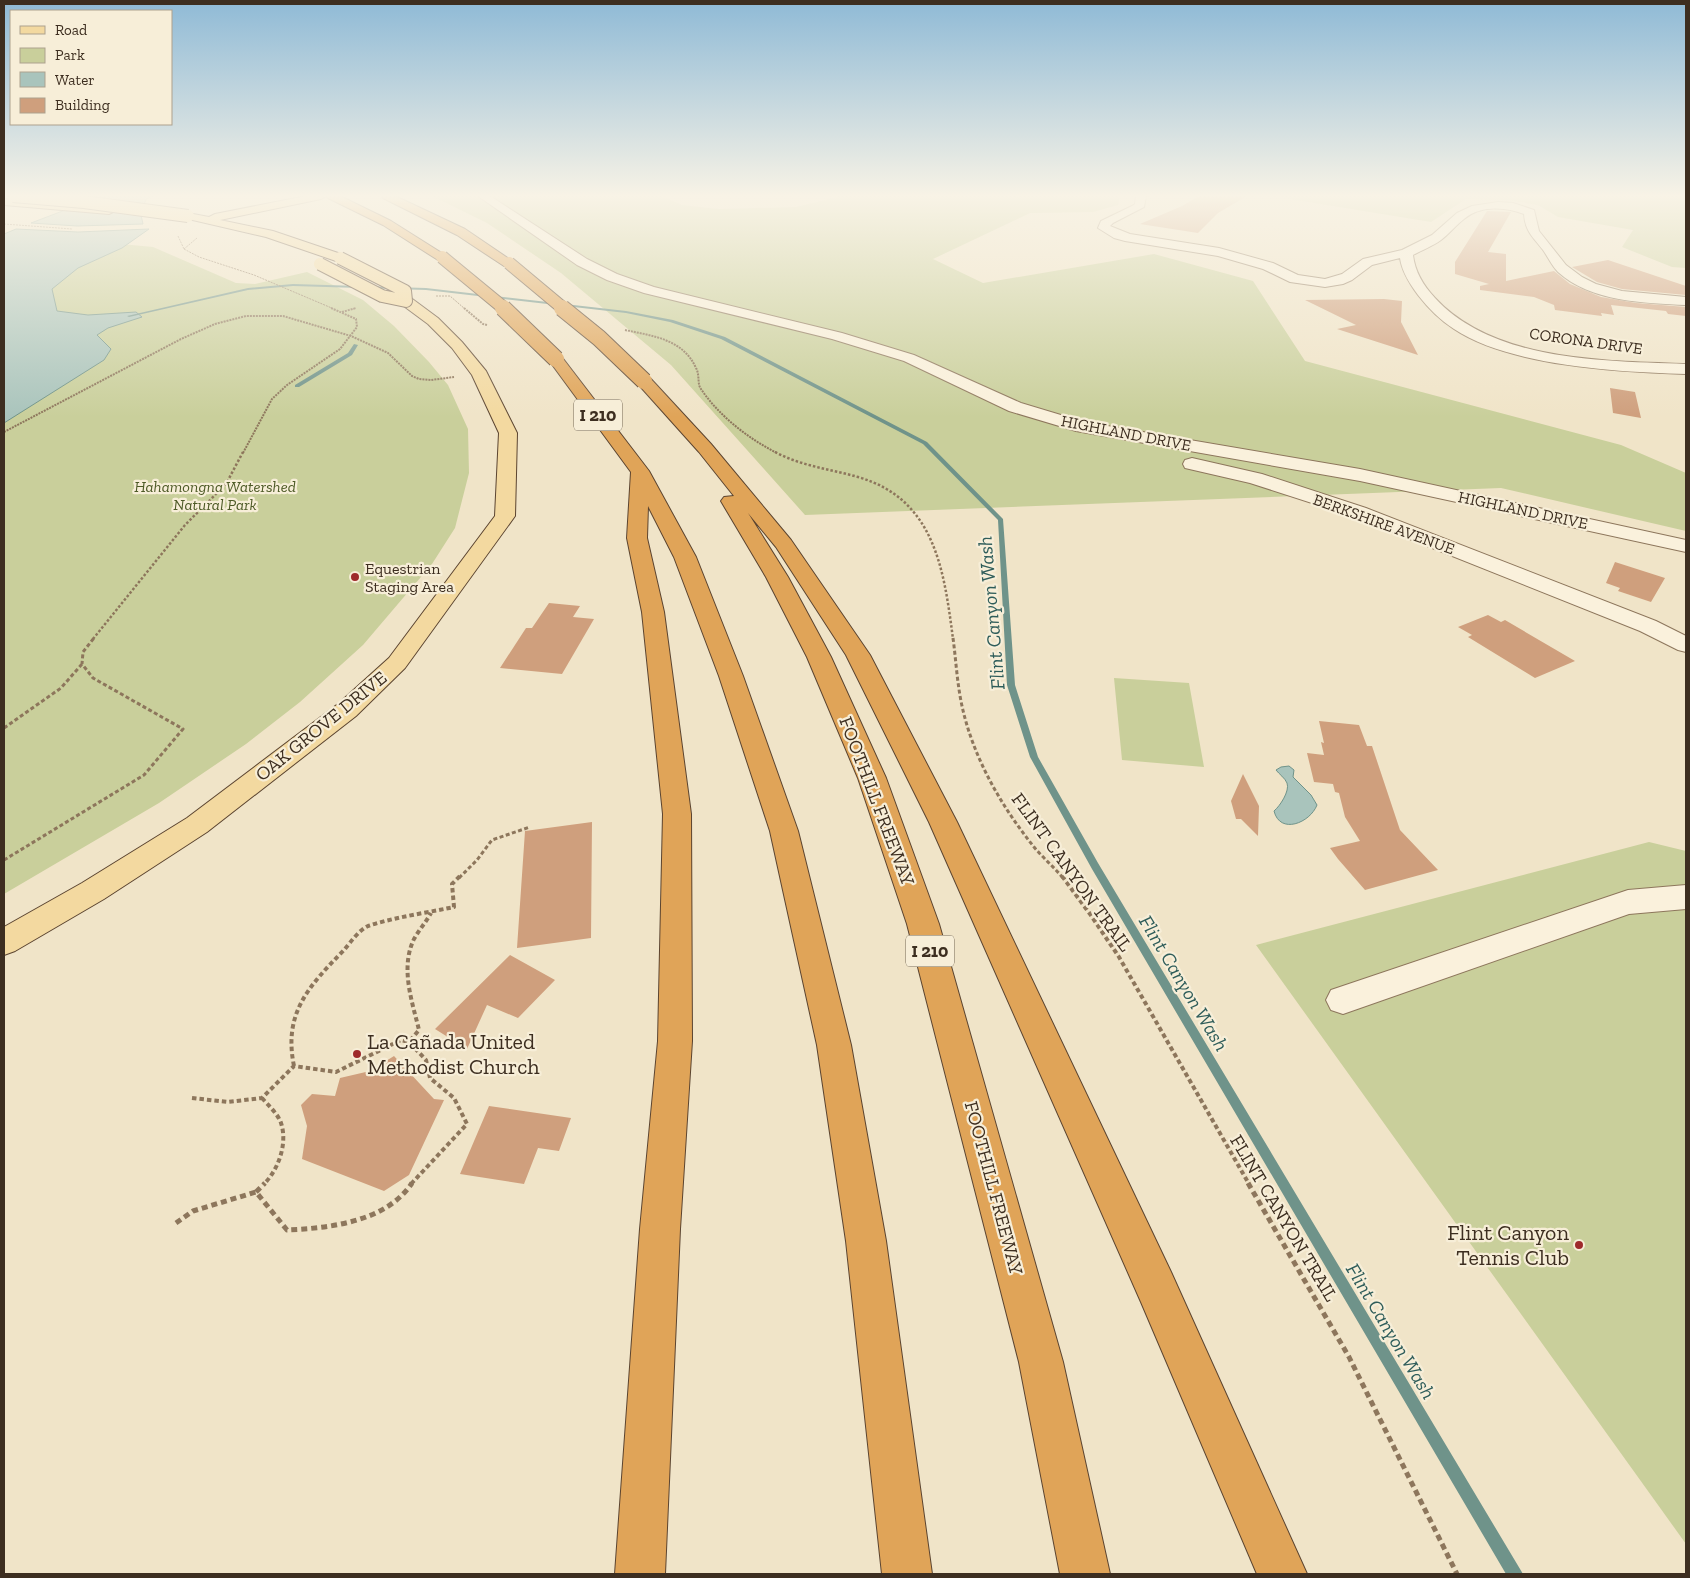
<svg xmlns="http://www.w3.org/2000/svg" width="1690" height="1578" viewBox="0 0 1690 1578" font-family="'Zilla Slab',serif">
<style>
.green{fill:#c9cf9b}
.water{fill:#a9c4bc;stroke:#6f938a}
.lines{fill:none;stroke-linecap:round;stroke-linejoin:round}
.stream{fill:#6f938a;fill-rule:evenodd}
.building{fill:#cf9f7d}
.minor-casing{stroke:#8d765c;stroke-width:2}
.major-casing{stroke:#5b4430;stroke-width:2}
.highway-casing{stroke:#5b4430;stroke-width:2}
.path-far5{stroke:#8d765c;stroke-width:1;stroke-dasharray:2 1;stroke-linecap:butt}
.path-far4{stroke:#8d765c;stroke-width:2;stroke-dasharray:2 1;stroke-linecap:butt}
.path-far3{stroke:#8d765c;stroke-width:2.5;stroke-dasharray:2.5 2;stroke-linecap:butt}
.path-far2{stroke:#8d765c;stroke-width:3;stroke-dasharray:4 2.5;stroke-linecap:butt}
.path-far1{stroke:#8d765c;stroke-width:4;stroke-dasharray:4.5 3;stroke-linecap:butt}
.path{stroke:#8d765c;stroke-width:5;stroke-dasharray:6 4;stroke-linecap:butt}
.minor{fill:#faf1dc;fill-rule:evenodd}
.major{fill:#f3d9a0;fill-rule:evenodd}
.highway{fill:#e0a458;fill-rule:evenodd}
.major-bridge-casing{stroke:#5b4430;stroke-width:14;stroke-linecap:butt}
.highway-bridge-far1-casing{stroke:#5b4430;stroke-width:14;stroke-linecap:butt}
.highway-bridge-casing{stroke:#5b4430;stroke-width:18;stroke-linecap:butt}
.major-bridge{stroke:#f3d9a0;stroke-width:12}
.highway-bridge-far1{stroke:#e0a458;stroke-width:12}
.highway-bridge{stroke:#e0a458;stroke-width:16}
.poi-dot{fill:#9e2a2b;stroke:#f7eed8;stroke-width:2}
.labels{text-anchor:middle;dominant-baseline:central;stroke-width:4.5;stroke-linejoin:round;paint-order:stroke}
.far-street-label{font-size:16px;fill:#3d2e20;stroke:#f7eed8}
.far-park-label{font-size:16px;font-style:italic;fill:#4d5a26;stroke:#f7eed8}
.far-poi-label{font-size:16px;fill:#3d2e20;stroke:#f7eed8;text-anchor:start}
.shield{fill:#f7eed8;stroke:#756857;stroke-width:1}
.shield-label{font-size:18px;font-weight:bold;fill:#3d2e20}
.street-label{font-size:19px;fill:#3d2e20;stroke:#f7eed8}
.water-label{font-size:20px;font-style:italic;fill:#2f5d5a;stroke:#f7eed8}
.near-poi-label{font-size:22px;fill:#3d2e20;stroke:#f7eed8;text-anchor:start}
</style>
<rect width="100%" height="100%" fill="#f0e4c8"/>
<path class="green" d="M432,196H662L682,205L719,209L796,207L842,196H1120L1118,205L1093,212L1030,213L933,259L983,283L1154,254L1253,281L1305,361L1621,445L1686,473V531L1501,488L805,515L671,365L561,273L487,223Z
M1285,196H1686V268L1672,267L1622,247L1633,230L1558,217L1538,205L1508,200L1466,199L1431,222L1290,199Z
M4,233L153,247L236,283L255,284L307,272L363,300L394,326L429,362L448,385L468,429L469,473L455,528L432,564L363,645L300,702L246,744L159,803L4,894Z
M1114,678L1189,683L1204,767L1122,760Z
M1649,842L1686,851V1544L1256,945Z"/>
<path class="water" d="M102,196H153L146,199L141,215L143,224L77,226L31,223Z
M16,229L78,232L149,229L122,248L78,268L52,289L57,311L88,315L136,312L142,317L108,328L97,335L111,349L104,360L4,423V234Z
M1289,766L1294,770L1293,777L1311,795L1317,805C1310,823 1280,835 1274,811C1280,806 1290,791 1287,783C1285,778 1279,774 1276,770L1281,767Z"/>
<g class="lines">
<path class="stream" d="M293,284L426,288L626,311L673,320L725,337L927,442L1003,519L1015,685L1038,757L1098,863L1523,1574H1506L1092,869L1030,757L1007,685L998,520L923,444L721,339L670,322L626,313L426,290L293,286L248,290L129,317L127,316L248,288Z
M354,344L358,345L352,355L299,387H295V385L348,353Z"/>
</g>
<path class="building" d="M1199,196H1247L1218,213L1198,233L1140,224L1182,206Z
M1487,211L1511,212L1488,252L1506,254V281L1554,271L1570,284L1601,297L1636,303L1686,307V316L1668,314L1666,311L1611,305L1614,315L1601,313L1602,316L1555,310L1554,305L1534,297L1480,290V286L1489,284L1455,274V262Z
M1608,260L1686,286V295L1622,289L1597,282L1572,267Z
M1384,299L1402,301L1401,322L1418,355L1337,329L1356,325L1305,300Z
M1610,388L1635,392L1641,418L1613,413Z
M1615,562L1665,578L1651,602L1618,591L1620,588L1606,583Z
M549,603L580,606L573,617L594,619L562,674L500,668L526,628H532Z
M1488,615L1501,622L1505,620L1575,661L1535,678L1468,637L1472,635L1458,627Z
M1319,721L1359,725L1367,746H1372L1400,830L1438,870L1365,890L1338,859L1330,848L1360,841L1345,817L1339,793L1335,792L1333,784L1314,782L1307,753L1324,755L1321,742L1324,743Z
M1243,774L1259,806L1258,836L1241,819H1236L1231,801Z
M592,822L591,938L517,948L525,831Z
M510,955L555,980L518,1018L487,1005L467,1049L435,1029Z
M394,1056L434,1099L444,1100L409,1175L384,1191L302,1159L307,1126L301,1105L312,1094L335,1096L340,1078L370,1071Z
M489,1106L571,1118L559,1151L538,1148L524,1184L460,1174Z"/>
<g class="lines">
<g class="minor-casing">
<path id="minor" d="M478,196H490L587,259L617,274L654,287L842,333L914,355L1021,403L1084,422L1360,469L1686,540V552L1360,481L1076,431L1009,411L904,361L832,339L644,293L607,280L577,265Z
M1136,196H1146L1144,207L1113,223L1110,226L1130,234L1219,248L1273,263L1298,275L1325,279L1342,274L1363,259L1402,250L1432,235L1457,213L1472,206L1498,202L1513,203L1534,210L1539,231L1566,265L1582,277L1596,284L1622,291L1686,297V305C1644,303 1591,302 1558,272C1552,266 1548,257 1543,250C1533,237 1525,231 1524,214C1505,207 1481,205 1464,219C1456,225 1449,234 1441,240C1433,246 1422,250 1413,255C1415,272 1423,285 1435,298C1494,362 1605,361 1686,364V374C1620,372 1509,366 1454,329C1440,320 1428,308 1418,295C1410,284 1402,272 1400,258L1372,265L1352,280L1343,284L1325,287L1290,282L1263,269L1218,256L1125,241L1114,238L1098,228L1101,221L1132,206L1135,204Z
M1192,458L1262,474L1366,508L1656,621L1686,636V652L1678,650L1640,631L1352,516L1250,483L1185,468L1183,464L1185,460Z
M1686,885V909L1629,914L1343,1014L1331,1010L1326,1000L1331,990L1628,890Z"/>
</g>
<g class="major-casing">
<path id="major" d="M306,196H326L321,199L220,220L273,231L344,255L346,258L344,261H336L266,237L184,218L182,216L188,213L209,217L215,214Z
M4,199L109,208L115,211L109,214L4,205Z
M406,297L411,298L438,318L462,342L486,371L517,433L515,516L405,668L356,716L207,832L104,899L15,951L4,955V927L82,883L187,818L338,704L389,658L495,516L499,433L472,375L452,348L428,324L401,304L399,301Z"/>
</g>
<g class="highway-casing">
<path id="highway" d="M327,196H340L391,221L448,257L442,261L438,260L383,225L328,198Z
M382,196H395L465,229L515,263L509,267L504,266L457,235L383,198Z
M556,354L561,356L649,471L696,557L743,676L798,831L851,1045L886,1241L932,1574H882L846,1241L817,1045L770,831L719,676L674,557L648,506L647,538L664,612L691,814L692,1041L680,1229L665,1574H615L640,1229L658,1041L663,814L642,612L627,538L631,472L548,359L551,356Z
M644,376L650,378L711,444L791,540L870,655L957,822L1171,1272L1307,1574H1257L1141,1302L929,822L846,655L776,547L748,513L788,577L831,657L886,778L939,924L1063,1362L1110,1574H1060L1019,1362L907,924L858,778L807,657L766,577L721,501L724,497L734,496L699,452L638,384L636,381L638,378Z"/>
</g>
<path class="path-far5" d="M4,224L72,229
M178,236L184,249
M184,249L197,238
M184,249L199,257L254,275L334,309
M436,296H450L465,309
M353,309L356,308"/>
<path class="path-far4" d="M464,308L483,324L487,325
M342,312L356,308
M625,330C653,336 683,339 696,368C700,375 697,384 701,389C719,416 749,439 777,453
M4,432L181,339L215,324L246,316H283L351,336L388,353L412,376L419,379L431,380L454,377
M243,453L272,399L287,385L340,349L357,327L356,319L331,308"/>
<path class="path-far3" d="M775,452C801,466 830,469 858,477C935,499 944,570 953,639
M93,639L185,525L226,484L243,452"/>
<path class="path-far2" d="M953,638C956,660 957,683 962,706C973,757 1001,806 1034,847C1043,858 1054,867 1063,878
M4,728L61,688L82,664
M4,860L144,775L183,729L93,678L82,664L83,652L94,638
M459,878L477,860L492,840L530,827"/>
<path class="path-far1" d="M1062,876L1090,914L1119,957L1249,1184
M294,1066C283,1013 309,986 344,950C350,943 359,930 368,926C395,917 426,913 454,907L452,884L460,876
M192,1098L228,1102L262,1098L294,1066L336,1072L401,1040L409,1042
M262,1098C268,1105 278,1114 281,1123C288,1144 278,1170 264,1184
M411,1184L467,1124L454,1098L430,1078L426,1060L409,1042L419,1030C412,1001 400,968 414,939C419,930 426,922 431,913"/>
<path class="path" d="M1248,1183L1349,1357L1457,1574
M256,1192L265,1183
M176,1223L193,1211L256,1192L287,1230C330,1228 386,1222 412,1183"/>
<use href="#minor" class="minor"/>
<use href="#major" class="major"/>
<use href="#highway" class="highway"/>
<g class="major-bridge-casing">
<path id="major-bridge" d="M13,196L84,202L188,216
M320,264L382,296L406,301L405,291L340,258"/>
</g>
<g class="highway-bridge-far1-casing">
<path id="highway-bridge-far1" d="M442,257L505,309
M509,263L564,309"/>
</g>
<g class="highway-bridge-casing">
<path id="highway-bridge" d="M503,308L556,359
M562,308L599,338L644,381"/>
</g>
<use href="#major-bridge" class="major-bridge"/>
<use href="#highway-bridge-far1" class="highway-bridge-far1"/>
<use href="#highway-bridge" class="highway-bridge"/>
</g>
<linearGradient id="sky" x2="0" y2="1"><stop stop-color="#8fbad6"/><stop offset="0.47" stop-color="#f8f3e6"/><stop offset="1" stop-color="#f8f3e6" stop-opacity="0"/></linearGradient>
<rect width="1690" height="417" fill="url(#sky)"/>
<g class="poi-dot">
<circle cx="355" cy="577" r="5"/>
<circle cx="357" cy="1054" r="5"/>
<circle cx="1579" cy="1245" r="5"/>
</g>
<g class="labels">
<g class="far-street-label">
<text transform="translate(1586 341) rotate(8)">CORONA DRIVE</text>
<text transform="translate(1126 433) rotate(11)">HIGHLAND DRIVE</text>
<text transform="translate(1523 510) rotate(12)">HIGHLAND DRIVE</text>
<text transform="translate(1384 524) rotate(20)">BERKSHIRE AVENUE</text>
</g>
<g class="far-park-label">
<text x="215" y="486">Hahamongna Watershed<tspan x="215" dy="18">Natural Park</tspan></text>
</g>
<g class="far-poi-label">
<text x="365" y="568">Equestrian<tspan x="365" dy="18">Staging Area</tspan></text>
</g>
<g class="shield">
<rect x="574" y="399.5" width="48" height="31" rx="4"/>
<rect x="906" y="935.5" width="48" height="31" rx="4"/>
</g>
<g class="shield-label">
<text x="598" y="415">I 210</text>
<text x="930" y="951">I 210</text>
</g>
<g class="street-label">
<text transform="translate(321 726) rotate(-39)">OAK GROVE DRIVE</text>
<text transform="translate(877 801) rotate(69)">FOOTHILL FREEWAY</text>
<text transform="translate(1072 872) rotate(54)">FLINT CANYON TRAIL</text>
<text transform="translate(994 1188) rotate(75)">FOOTHILL FREEWAY</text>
<text transform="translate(1284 1218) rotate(59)">FLINT CANYON TRAIL</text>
</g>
<g class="water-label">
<text transform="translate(991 613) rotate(-95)">Flint Canyon Wash</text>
<text transform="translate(1184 983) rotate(59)">Flint Canyon Wash</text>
<text transform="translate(1391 1331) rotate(59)">Flint Canyon Wash</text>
</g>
<g class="near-poi-label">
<text x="367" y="1041">La Cañada United<tspan x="367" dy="25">Methodist Church</tspan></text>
<text x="1569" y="1232" text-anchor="end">Flint Canyon<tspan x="1569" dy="25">Tennis Club</tspan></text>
</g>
</g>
<rect width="1690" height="1578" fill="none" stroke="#3d2e20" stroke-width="10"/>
<rect x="10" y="10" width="162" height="115" fill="#f7eed8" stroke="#ada18e"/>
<rect x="20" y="26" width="25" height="8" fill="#f3d9a0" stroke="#ada18e"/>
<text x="55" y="35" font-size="15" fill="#3d2e20">Road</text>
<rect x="20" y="48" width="25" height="15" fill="#c9cf9b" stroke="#ada18e"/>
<text x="55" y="60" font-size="15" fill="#3d2e20">Park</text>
<rect x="20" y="72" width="25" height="15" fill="#a9c4bc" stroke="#ada18e"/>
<text x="55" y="85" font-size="15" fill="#3d2e20">Water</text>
<rect x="20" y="98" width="25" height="15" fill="#cf9f7d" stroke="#ada18e"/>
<text x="55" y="110" font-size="15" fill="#3d2e20">Building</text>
</svg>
